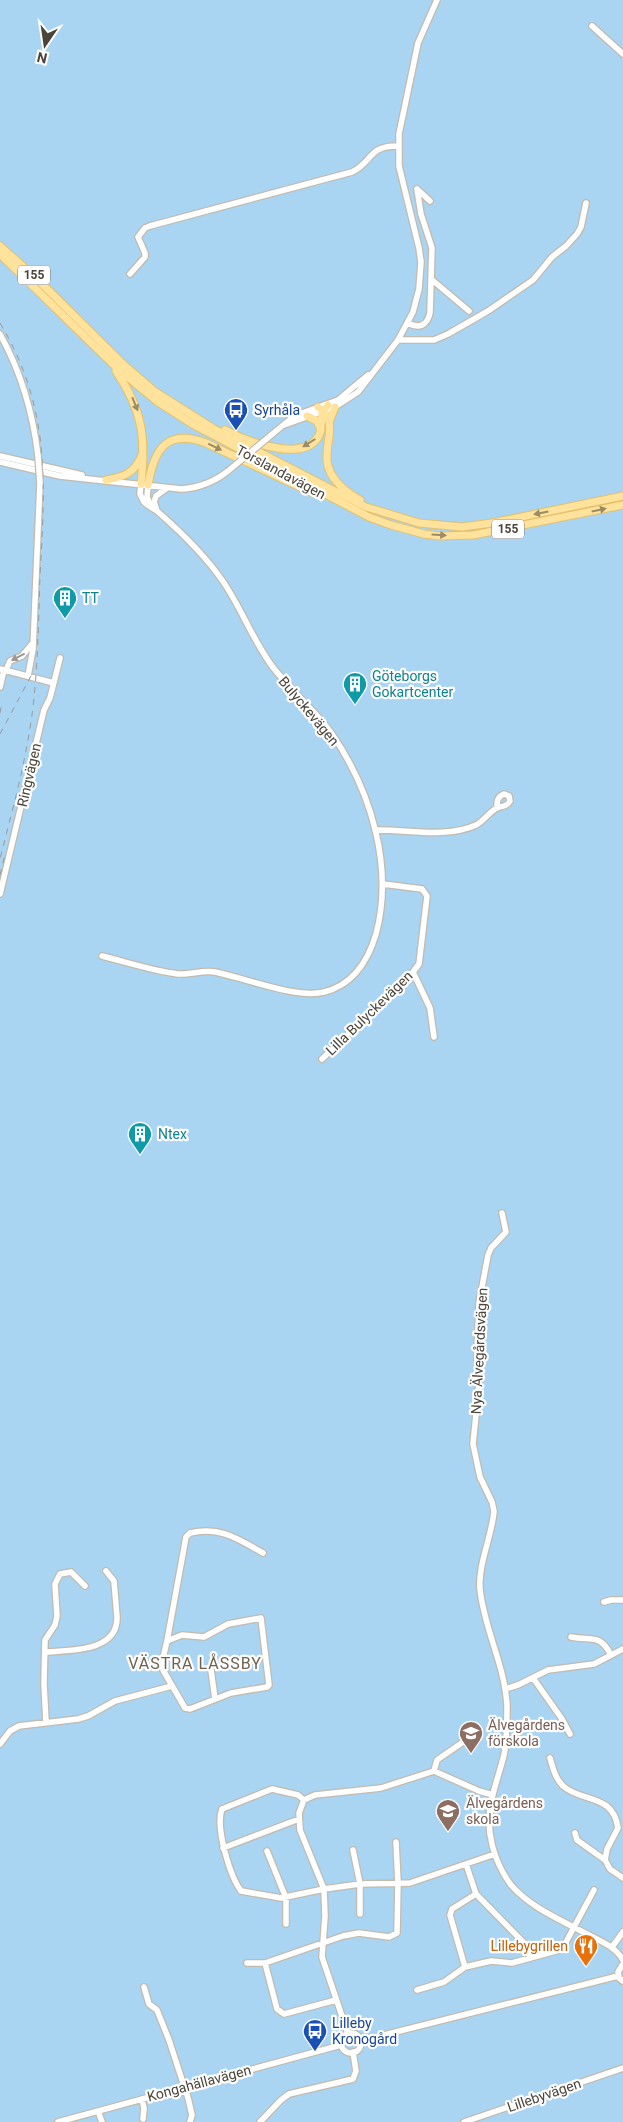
<svg xmlns="http://www.w3.org/2000/svg" width="623" height="2122" viewBox="0 0 623 2122" font-family="Roboto,sans-serif">
<style>
.water{fill:#a9d4f2}
.lines{fill:none;stroke-linecap:round;stroke-linejoin:round}
.minor-casing{stroke:#c2bbae;stroke-width:8}
.major-casing{stroke:#e6c16a;stroke-width:9}
.minor{stroke:#fff;stroke-width:5.5}
.major{stroke:#ffe39c;stroke-width:7}
.rail{stroke:#9a9a9a;stroke-width:1;stroke-dasharray:6 6;stroke-linecap:butt}
.minor-bridge-casing{stroke:#c2bbae;stroke-width:8;stroke-linecap:butt}
.minor-bridge{stroke:#fff;stroke-width:5.5}
.oneway{fill:#9c8c66}
.oneway2{fill:#9c9892}
.labels{text-anchor:middle;dominant-baseline:central;stroke-width:4.5;stroke-linejoin:round;paint-order:stroke}
.shield{fill:#fff;stroke:#817c74;stroke-width:1}
.shield-label{font-size:12px;font-weight:bold;fill:#4b4439}
.transit-label{font-size:14px;fill:#164399;stroke:#fff;text-anchor:start}
.street-label{font-size:14px;fill:#4b4439;stroke:#fff}
.culture-label{font-size:14px;fill:#0d838f;stroke:#fff;text-anchor:start}
.education-label{font-size:14px;fill:#785e54;stroke:#fff;text-anchor:start}
.food-label{font-size:14px;fill:#c56008;stroke:#fff;text-anchor:end}
.quarter-label{font-size:16px;letter-spacing:1px;fill:#6e6250;stroke:#fff}
</style>
<rect width="100%" height="100%" fill="#f6f3ec"/>
<path class="water" d="M0,0H623V2122H0Z"/>
<g class="lines">
<g class="minor-casing">
<path id="minor" d="M592,26L623,54
M417,189L430,201
M130,274L145,257V253L138,237L145,228L150,226L352,172C373,162 368,145 399,146
M431,279L469,311
M408,323C419,329 427,326 430,313L432,248L421,214L417,189
M0,334C21,372 33,413 38,456
M398,340H434L448,334L488,311L533,280L552,257L566,246L577,234L581,227L586,203
M284,425L335,407L358,392L398,340L413,312L419,289L421,262L419,248L399,166V134L418,43L437,0
M276,431L294,416L338,400L368,375
M0,456L82,475
M0,462L60,476L181,489C200,488 214,482 228,471
M148,485L147,497L151,506
M157,511L154,502L156,496L167,488
M0,669L54,683
M6,670L10,661L22,656L32,644
M28,676L33,649L40,483
M0,687L4,670
M375,830C407,829 445,839 476,825C484,821 490,811 497,808C503,805 506,808 510,801L509,796L504,794C497,797 497,801 497,808
M0,894L44,710L50,698L60,658
M102,956C126,962 153,971 178,974C190,975 203,970 215,972C245,978 296,999 324,992C353,985 368,961 376,934C394,867 371,791 332,734C314,709 290,690 272,666C252,639 241,607 222,580C204,554 181,532 157,511C153,508 148,506 144,502L140,494L141,484
M413,972L430,1008L434,1037
M322,1059L413,972L419,964L427,896L422,889L383,884
M502,1213L506,1232L491,1248L488,1255L479,1303L477,1359L479,1385L473,1444L480,1477L492,1502L494,1511C492,1536 478,1564 480,1589C484,1629 505,1665 507,1706C507,1722 507,1739 504,1755C500,1771 494,1787 491,1803C485,1831 494,1862 511,1885C531,1908 561,1920 587,1934C600,1941 615,1946 623,1960
M604,1602L611,1600H623
M571,1637C591,1641 600,1633 611,1655
M167,1641L163,1658V1670L185,1708L190,1709L231,1693L267,1687L269,1685L261,1618L228,1624L204,1637L182,1635L167,1641L186,1537L190,1533C221,1526 238,1539 263,1553
M46,1652C71,1650 118,1652 117,1617L114,1581L106,1571
M211,1670L215,1699
M533,1678L562,1719L570,1734
M505,1689L518,1685L548,1670L594,1664L623,1649
M46,1722L44,1684L45,1640L55,1625L57,1616L55,1584L60,1574L71,1572L85,1586
M0,1744L10,1731L19,1726L78,1719L88,1716L115,1701L172,1686
M550,1758C553,1768 555,1778 563,1786C582,1803 613,1793 618,1828L607,1849L605,1860L610,1869L623,1878
M434,1771L437,1760L479,1731
M304,1800L298,1795L272,1789L222,1809C215,1827 230,1876 241,1891L281,1898L324,1889L360,1884L410,1883L495,1854
M575,1833L577,1840L605,1860
M223,1848L299,1819
M353,1850L360,1884V1914
M267,1851L286,1898V1924
M476,1894L526,1945L530,1958
M612,1947L623,1932
M247,1963H265L343,1936L359,1933L389,1937L397,1933L398,1883L396,1842
M265,1963L277,2009L284,2014L336,2000
M623,1964L618,1972L619,1978L623,1981
M465,1967L450,1915L452,1909L476,1894L466,1864
M144,1987L149,2004L157,2010L169,2040L188,2098L192,2115L190,2122
M417,1990L444,1982L465,1967L491,1961L512,1963L559,1950L566,1942L594,1890
M341 2043a10 10 0 1 1 20 0a10 10 0 1 1-20 0Z
M348,2034L322,1957L325,1916L324,1889L300,1830L299,1813L304,1800L315,1795L381,1788L434,1771L479,1791L493,1795
M360,2041L618,1976
M142,2099L144,2108L143,2119
M98,2111L102,2122
M58,2122L341,2045
M260,2122L281,2100L289,2094L353,2079L356,2071L353,2052
M464,2122L623,2068"/>
</g>
<g class="major-casing">
<path id="major" d="M0,246L36,278L125,366L154,391L214,429L366,507L419,523L462,527L492,523L623,496
M0,254L118,369L158,402L194,425L369,517L391,525L424,534L439,536L473,535L623,505
M116,371C143,411 146,438 141,484
M318,407C341,423 322,444 328,466C332,481 347,493 360,500
M329,422L335,407
M321,427L322,413L328,405
M225,430C246,441 311,467 321,430L317,421L307,416
M106,480C124,477 135,473 142,455
M148,485C154,450 166,428 206,443L313,493"/>
</g>
<use href="#minor" class="minor"/>
<use href="#major" class="major"/>
<path class="rail" d="M0,323C51,408 45,482 40,576C38,632 38,690 27,745C20,784 9,822 0,859
M0,713L2,702
M0,734L32,674
M0,875L5,854"/>
<g class="minor-bridge-casing">
<path id="minor-bridge" d="M38,456L40,483
M228,471L276,431"/>
</g>
<use href="#minor-bridge" class="minor-bridge"/>
</g>
<defs><path id="oneway-solid" d="M-6-.8H1V-3.2L6.5 0L1 3.2V.8H-6Z" transform="scale(1.25)"/></defs>
<g class="oneway">
<use href="#oneway-solid" transform="translate(135 404) rotate(68)"/>
<use href="#oneway-solid" transform="translate(309 443) rotate(148)"/>
<use href="#oneway-solid" transform="translate(215 447) rotate(26)"/>
<use href="#oneway-solid" transform="translate(599 510) rotate(-12)"/>
<use href="#oneway-solid" transform="translate(541 513) rotate(169)"/>
<use href="#oneway-solid" transform="translate(439 535) rotate(4)"/>
</g>
<use class="oneway2" href="#oneway-solid" transform="translate(18 657) rotate(153)"/>
<defs>
<g id="bus-pin" transform="scale(1.25)"><path d="M0 17L-7.5 6A9.5 9.5 0 1 1 7.5 6Z" fill="#1a4fb4" stroke="#fff"/><path d="M-5-6H5V4H4V6H2V4H-2V6H-4V4H-5ZM-3.5-4V0h7V-4ZM-3.5 1.2v1.5H-2V1.2ZM2 1.2v1.5H3.5V1.2Z" fill="#fff"/></g>
<g id="building-pin" transform="scale(1.25)"><path d="M0 17L-7.5 6A9.5 9.5 0 1 1 7.5 6Z" fill="#0f9aa8" stroke="#fff"/><path d="M-4-6H4V6H1V3H-1V6H-4ZM-2.5-4.3h1.7v1.8h-1.7ZM.8-4.3h1.7v1.8H.8ZM-2.5-1h1.7V.8h-1.7ZM.8-1h1.7V.8H.8Z" fill="#fff"/></g>
<g id="school-pin" transform="scale(1.25)"><path d="M0 17L-7.5 6A9.5 9.5 0 1 1 7.5 6Z" fill="#8d6e63" stroke="#fff"/><path d="M0-5L7-2L0 1L-7-2ZM-4 1L0 2.5L4 1V4Q0 6-4 4Z" fill="#fff"/></g>
<g id="restaurant-pin" transform="scale(1.25)"><path d="M0 17L-7.5 6A9.5 9.5 0 1 1 7.5 6Z" fill="#e8710a" stroke="#fff"/><path d="M-5-6h1v4h1v-4h1v4h1v-4h1v5L-1.5 .5V6h-2V.5L-5-1ZM5-6V6H3V1.5H1.5Q1.5-4 5-6Z" fill="#fff"/></g>
</defs>
<g fill-rule="evenodd">
<use href="#bus-pin" x="236" y="410"/>
<use href="#building-pin" x="65" y="598"/>
<use href="#building-pin" x="355" y="684"/>
<use href="#building-pin" x="140" y="1134"/>
<use href="#school-pin" x="471" y="1733"/>
<use href="#school-pin" x="448" y="1811"/>
<use href="#restaurant-pin" x="586" y="1946"/>
<use href="#bus-pin" x="315" y="2031"/>
</g>
<g class="labels">
<g class="shield">
<rect x="18" y="265.5" width="32" height="19" rx="4"/>
<rect x="492" y="519.5" width="32" height="19" rx="4"/>
</g>
<g class="shield-label">
<text x="34" y="275">155</text>
<text x="508" y="529">155</text>
</g>
<g class="transit-label">
<text x="254" y="410">Syrhåla</text>
<text x="332" y="2023">Lilleby<tspan x="332" dy="16">Kronogård</tspan></text>
</g>
<g class="street-label">
<text transform="translate(281 472) rotate(28)">Torslandavägen</text>
<text transform="translate(309 711) rotate(50)">Bulyckevägen</text>
<text transform="translate(29 775) rotate(-77)">Ringvägen</text>
<text transform="translate(369 1013) rotate(-44)">Lilla Bulyckevägen</text>
<text transform="translate(479 1351) rotate(-87)">Nya Älvegårdsvägen</text>
<text transform="translate(199 2083) rotate(-15)">Kongahällavägen</text>
<text transform="translate(544 2095) rotate(-19)">Lillebyvägen</text>
</g>
<g class="culture-label">
<text x="82" y="598">TT</text>
<text x="372" y="676">Göteborgs<tspan x="372" dy="16">Gokartcenter</tspan></text>
<text x="158" y="1134">Ntex</text>
</g>
<g class="education-label">
<text x="488" y="1725">Älvegårdens<tspan x="488" dy="16">förskola</tspan></text>
<text x="466" y="1803">Älvegårdens<tspan x="466" dy="16">skola</tspan></text>
</g>
<g class="food-label">
<text x="568" y="1946">Lillebygrillen</text>
</g>
<g class="quarter-label">
<text x="195" y="1663">VÄSTRA LÅSSBY</text>
</g>
</g>
<g transform="translate(45 45) rotate(193)" stroke="#ffffff" stroke-width="4" paint-order="stroke">
<path d="M0-4L9 19L0 12L-9 19Z" fill="#4b4439"/>
<text y="-8" font-size="14" font-weight="bold" text-anchor="middle" fill="#4b4439">N</text>
</g>
</svg>
